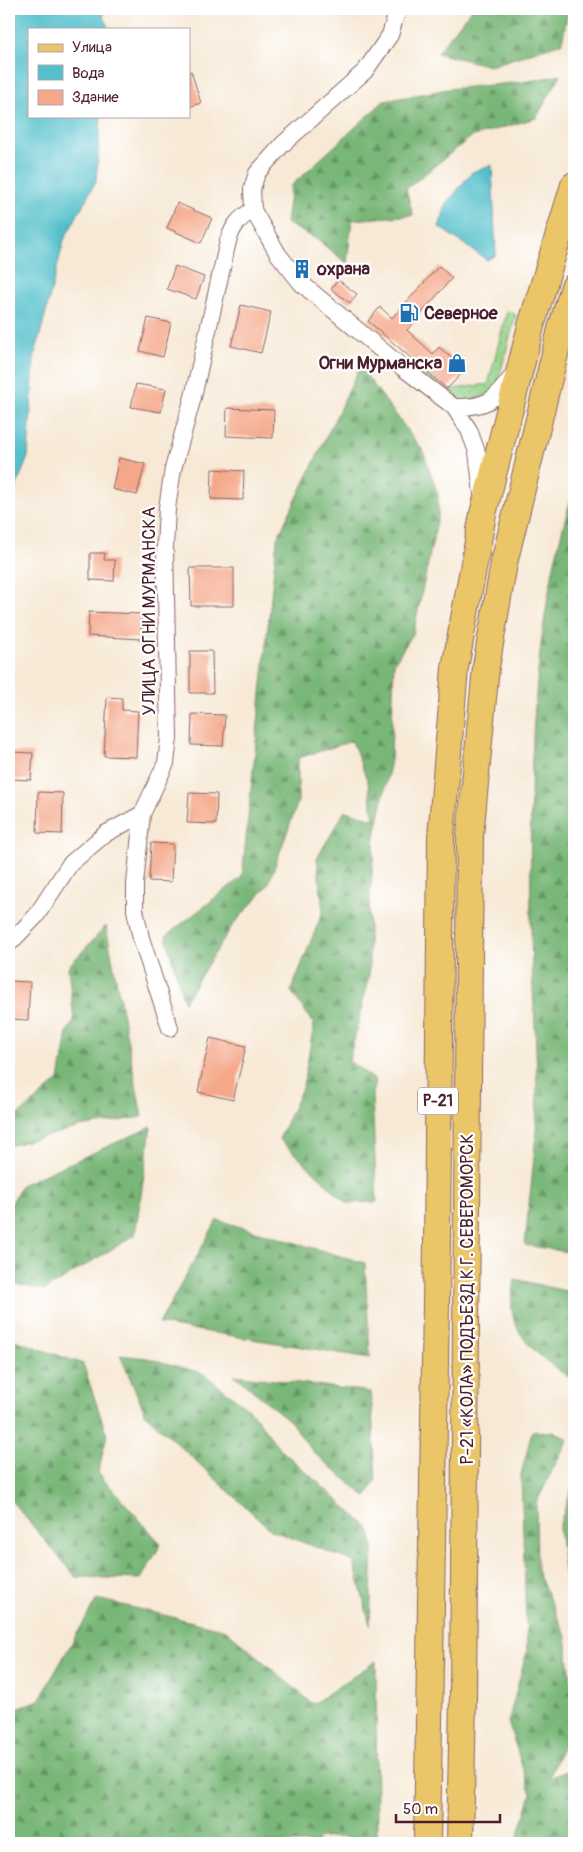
<svg xmlns="http://www.w3.org/2000/svg" width="583" height="1852" viewBox="0 0 583 1852" font-family="Pangolin,sans-serif">
<style>
.grass{fill:url(#grass-dots);stroke:#707a5c}
.forest{fill:url(#forest-firs);stroke:#626b52}
.water{fill:#53c0cb;stroke:#4e707b}
.building{fill:#f5a789}
.lines{fill:none;stroke-linecap:round;stroke-linejoin:round}
.minor-casing{stroke:#876666;stroke-width:18}
.primary-casing{stroke:#876666;stroke-width:28}
.minor{stroke:#fff;stroke-width:16}
.primary{stroke:#ebc669;stroke-width:26}
.labels{text-anchor:middle;dominant-baseline:central;stroke-width:4.5;stroke-linejoin:round;paint-order:stroke}
.shield{fill:#fff;stroke:#80626b;stroke-width:1}
.shield-label{font-size:16px;font-weight:bold;fill:#4a1f2b}
.poi-label{font-size:18px;font-weight:bold;fill:#4a1f2b;stroke:#fff;text-anchor:start}
.street-label{font-size:18px;fill:#4a1f2b;stroke:#fff}
</style>
<defs>
<pattern id="grass-dots" width="8" height="8" patternUnits="userSpaceOnUse" patternTransform="scale(1.25)"><rect width="8" height="8" fill="#97d68c"/><path d="M2 2h.1M6 6h.1" fill="none" stroke="#84b779" stroke-width="1.8" stroke-linecap="round"/></pattern>
<pattern id="forest-firs" width="22" height="20" patternUnits="userSpaceOnUse" patternTransform="scale(1.25)"><rect width="22" height="20" fill="#79b778"/><path d="M5 1l3.5 6h-7zM16 11l3.5 6h-7z" fill="#659463"/></pattern>
</defs>
<rect width="100%" height="100%" fill="#fff"/>
<filter id="ink" filterUnits="userSpaceOnUse"><feTurbulence type="fractalNoise" baseFrequency=".02" numOctaves="2"/><feDisplacementMap in="SourceGraphic" scale="10" xChannelSelector="R" yChannelSelector="G"/><feConvolveMatrix kernelMatrix="1 2 1 2 8 2 1 2 1" color-interpolation-filters="sRGB"/></filter>
<filter id="wash" filterUnits="userSpaceOnUse"><feTurbulence type="fractalNoise" baseFrequency=".0096" numOctaves="4" result="noise"/><feDisplacementMap in="SourceGraphic" scale="20" xChannelSelector="R" yChannelSelector="G"/><feGaussianBlur stdDeviation="1.12" result="paint"/><feColorMatrix in="noise" values="0 0 0 0 0 0 0 0 0 0 0 0 0 0 0 0 0 1.4 0 .05"/><feComposite in="paint" operator="in"/></filter>
<g filter="url(#wash)">
<rect width="100%" height="100%" fill="#f7e9d5"/>
<path class="grass" d="M507,311L516,315L497,385L489,395L459,403L417,372L421,367L446,390L488,384Z"/>
<path class="forest" d="M472,9H568L562,43L490,66L437,53Z
M561,75L536,118L471,137L406,189L413,215L352,220L347,263L316,239L286,223L291,186L384,101L448,89L523,82Z
M360,367L423,451L438,495V516L413,634L394,663L391,760L375,836L369,909V977L349,1061L375,1080L372,1095L377,1202L347,1203L279,1139L303,1086L314,1024L291,991L323,911L317,858L345,811L374,819L368,782L352,741L298,758V802L268,885L232,926L184,1002L166,936L242,877L277,539Z
M574,489V982L570,1000L574,1044V1253L525,1245C529,1199 536,1153 537,1108C538,1046 531,983 531,921C529,776 530,628 574,489Z
M106,926L142,1117L80,1127L9,1146V1120L22,1112L59,1080L67,1032L74,1021L68,967Z
M151,1127L135,1235L45,1290L9,1283V1209L21,1185Z
M217,1220L365,1263L370,1358L159,1324Z
M515,1279L574,1293L573,1380C548,1363 516,1342 512,1310C510,1300 514,1289 515,1279Z
M9,1338L83,1364L107,1435L98,1473L161,1544L141,1579L76,1577L9,1498Z
M120,1355L147,1358L202,1373L250,1410L279,1448L370,1529L373,1548L370,1625L354,1562L271,1530L146,1415Z
M234,1375L371,1392L376,1479L366,1497L313,1452L290,1421Z
M532,1431L554,1432L568,1439L536,1503L537,1571L566,1636L573,1700L566,1739L549,1778L574,1768V1843H516L531,1794L508,1722L527,1651L521,1475Z
M574,1481V1595L565,1578L559,1527Z
M97,1599L226,1630L313,1704L376,1661L377,1843H346V1837L319,1838L316,1843H9V1711L39,1700Z"/>
<path class="water" d="M9,9H106L103,16L109,29H29V116H101L96,181L64,240L34,359L28,457L9,505Z
M492,165L496,255L487,260L439,227L447,203L472,172Z"/>
<g id="blocks">
<path class="building" d="M191,71L201,103L189,107V72Z
M177,203L212,218L201,243L167,228Z
M175,266L204,277L196,299L167,289Z
M439,266L452,278L407,330L433,354L439,347L465,370L447,389L368,321L380,307L392,318Z
M338,280L357,294L350,303L331,289Z
M241,305L271,312L261,353L231,346Z
M148,318L171,323L163,357L140,351Z
M136,384L166,389L161,412L131,407Z
M227,408L274,410L273,438L226,436Z
M119,458L145,464L137,495L112,489Z
M212,469L244,471L243,500L211,499Z
M90,553H105L104,560H115L114,581L90,580Z
M190,568H234V606H191Z
M89,612L142,614L141,639L88,636Z
M190,651H212L213,693H190Z
M107,697L122,698V710L138,711L136,757L104,756Z
M192,714L225,715L223,746L191,745Z
M9,752L33,753L31,780L9,779Z
M38,792L63,793L62,834L37,833Z
M189,793L217,794L216,824L187,823Z
M151,843L173,844L171,882L149,881Z
M9,981L30,982L28,1020L9,1019Z
M210,1038L246,1046L233,1100L198,1092Z"/>
</g>
</g>
<g filter="url(#ink)">
<use href="#blocks" fill-opacity="0" stroke="#876666" stroke-width="1"/>
<g class="lines">
<g class="minor-casing">
<path id="minor" d="M398,9L390,35L365,71L283,144L257,173L252,189L253,210L278,254L301,283L403,368L454,407L469,430L477,452L482,494
M454,407C485,408 495,401 513,375
M9,944L36,916L70,864L105,834L142,814
M170,1028L141,938L135,910V884L142,814L166,763L169,738L165,548L167,508L173,469L193,397L228,241C233,226 239,218 253,210"/>
</g>
<g class="primary-casing">
<path id="primary" d="M427,1843L437,1244L441,837L455,668L483,514L531,326L574,185
M460,1843L463,1698L470,836L486,667L504,563L561,329L574,287"/>
</g>
<use href="#minor" class="minor"/>
<use href="#primary" class="primary"/>
</g>
</g>
<defs>
<g id="building-bare" transform="scale(1.5)"><path d="M-4-6H4V6H1V3H-1V6H-4ZM-2.5-4.3h1.7v1.8h-1.7ZM.8-4.3h1.7v1.8H.8ZM-2.5-1h1.7V.8h-1.7ZM.8-1h1.7V.8H.8Z" fill="#1f6fb2" stroke="#fff" stroke-width="2.5" paint-order="stroke"/></g>
<g id="fuel-bare" transform="scale(1.5)"><path d="M-5.5-6h7V0h2V4h1.3V-2.5L3-4.5l.8-.8L6-3V5H2.5V1h-1V6h-7ZM-4.2-4.7v3.2H.2V-4.7Z" fill="#1f6fb2" stroke="#fff" stroke-width="2.5" paint-order="stroke"/></g>
<g id="shop-bare" transform="scale(1.5)"><path d="M-5-2.5h2.3a2.7 3.5 0 0 1 5.4 0H5L5.5 6h-11ZM-1.5-2.5h3a1.5 2.3 0 0 0-3 0Z" fill="#1f6fb2" stroke="#fff" stroke-width="2.5" paint-order="stroke"/></g>
</defs>
<g fill-rule="evenodd">
<use href="#building-bare" x="302" y="269"/>
<use href="#fuel-bare" x="409" y="313"/>
<use href="#shop-bare" x="457" y="363"/>
</g>
<g class="labels">
<rect class="shield" x="418" y="1087.5" width="40" height="27" rx="4"/>
<g class="shield-label">
<text x="438" y="1101">Р-21</text>
</g>
<g class="poi-label">
<text x="317" y="269">охрана</text>
<text x="424" y="313">Северное</text>
<text x="442" y="363" text-anchor="end">Огни Мурманска</text>
</g>
<g class="street-label">
<text transform="translate(149 611) rotate(-90)">УЛИЦА ОГНИ МУРМАНСКА</text>
<text transform="translate(467 1299) rotate(-90)">Р-21 «КОЛА» ПОДЪЕЗД К Г. СЕВЕРОМОРСК</text>
</g>
</g>
<rect width="583" height="1852" fill="none" stroke="#fff" stroke-width="30"/>
<rect x="28" y="28" width="162" height="90" fill="#ffffff" stroke="#b7a5aa"/>
<rect x="38" y="44" width="25" height="8" fill="#ebc669" stroke="#b7a5aa"/>
<text x="72" y="52" font-size="15" fill="#4a1f2b">Улица</text>
<rect x="38" y="65" width="25" height="15" fill="#53c0cb" stroke="#b7a5aa"/>
<text x="72" y="78" font-size="15" fill="#4a1f2b">Вода</text>
<rect x="38" y="90" width="25" height="15" fill="#f5a789" stroke="#b7a5aa"/>
<text x="72" y="102" font-size="15" fill="#4a1f2b">Здание</text>
<path d="M396 1814v8h104v-8" fill="none" stroke="#4a1f2b" stroke-width="2.5"/>
<text x="403" y="1814" font-size="15" fill="#4a1f2b" stroke="#ffffff" stroke-width="4" paint-order="stroke">50 m</text>
</svg>
